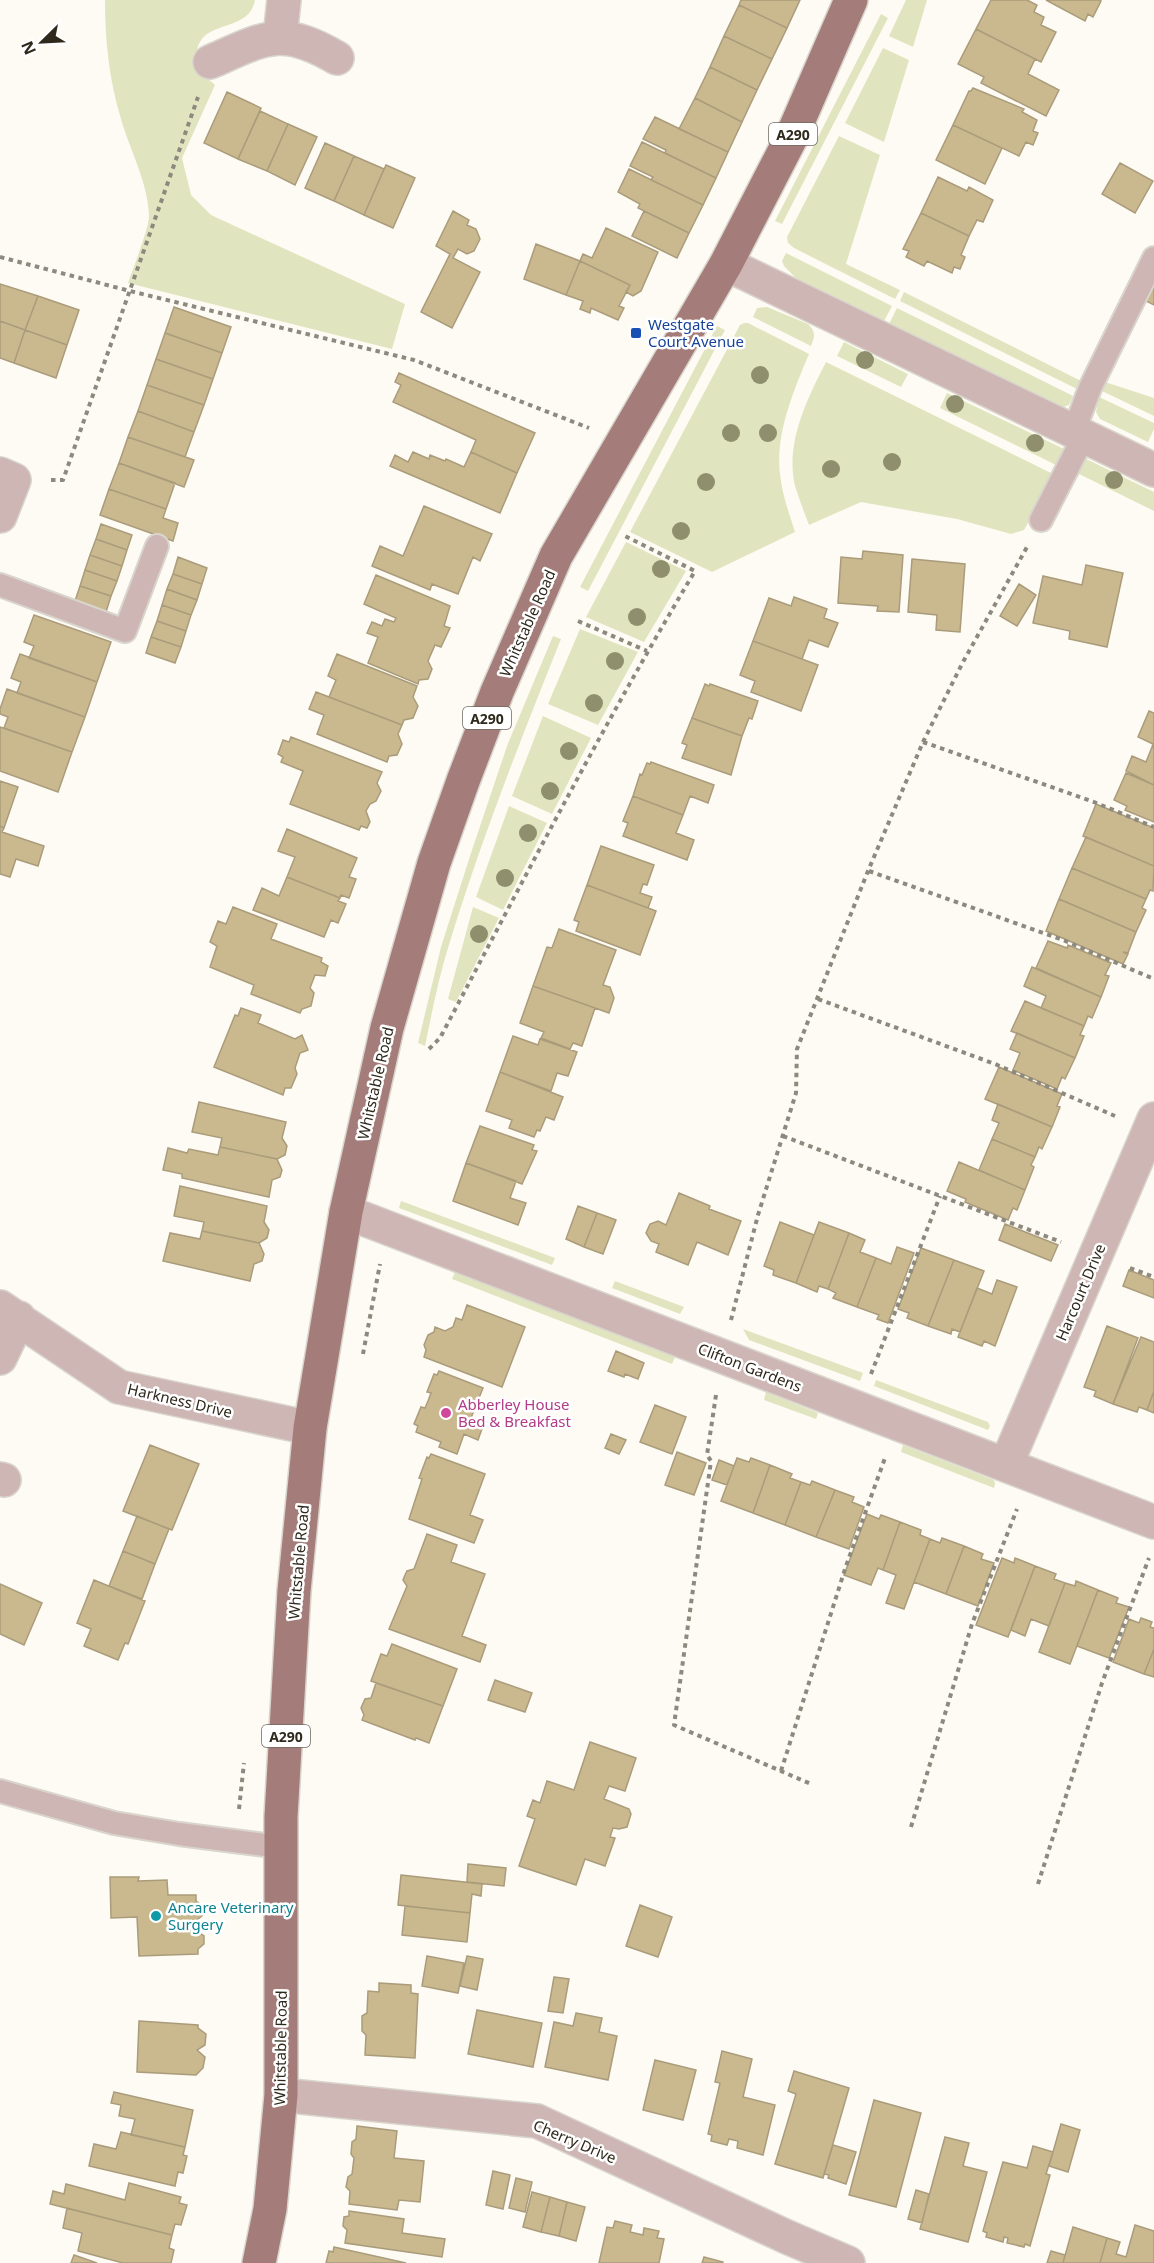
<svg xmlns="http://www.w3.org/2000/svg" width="1154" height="2263" viewBox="0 0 1154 2263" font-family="'Noto Sans',sans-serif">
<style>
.green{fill:#e1e5bf}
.building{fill:#cab98f;stroke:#aa9c7b;stroke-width:1.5}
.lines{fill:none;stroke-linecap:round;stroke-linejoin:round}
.service-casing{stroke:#d9d5cd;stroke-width:26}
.minor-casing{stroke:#d9d5cd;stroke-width:36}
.primary-casing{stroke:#d9d5cd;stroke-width:36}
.path{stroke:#8d897e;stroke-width:4;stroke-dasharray:4.5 4.5;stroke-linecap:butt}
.service{stroke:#cdb6b4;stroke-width:22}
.minor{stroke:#cdb6b4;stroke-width:33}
.primary{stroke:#a47c79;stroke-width:33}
.tree{fill:#8f8f6e}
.transit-dot{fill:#1a4fb4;stroke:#fff;stroke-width:2}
.hotel-dot{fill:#d1479c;stroke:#fff;stroke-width:2}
.culture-dot{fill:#0f9aa8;stroke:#fff;stroke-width:2}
.labels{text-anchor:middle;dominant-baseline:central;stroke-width:5;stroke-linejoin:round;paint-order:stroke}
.shield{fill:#fff;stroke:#6d6960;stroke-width:1.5}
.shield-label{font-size:14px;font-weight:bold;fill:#2e291c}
.transit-label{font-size:15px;fill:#164399;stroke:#fff;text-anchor:start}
.street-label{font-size:15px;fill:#2e291c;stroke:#fff}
.hotel-label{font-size:15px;fill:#b23c85;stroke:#fff;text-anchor:start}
.culture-label{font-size:15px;fill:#0d838f;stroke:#fff;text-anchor:start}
</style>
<rect width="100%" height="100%" fill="#fefbf4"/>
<path class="green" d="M105,0H255C248,39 187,12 198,70L215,85L182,158L191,195L211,215L405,304L392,349L128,283C133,269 149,228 149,216C148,182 130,151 121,119C109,80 105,40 105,0Z
M906,0H927L913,47L889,36Z
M881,14L888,18L782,224L775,221Z
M883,48L909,60L884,142L845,123Z
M839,136L880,155L846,264L900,290L895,299L794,248L788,243L787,237Z
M786,253L892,306L884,321L796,278L784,266L782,261Z
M904,292L1081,381L1077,389L900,301Z
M767,307L808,324C816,332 815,336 811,346L753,317L757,308Z
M897,308L1073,396L1069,405L1061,408L1054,406L889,324Z
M744,323H748L809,354C794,390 775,434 780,474C782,494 789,513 795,532L712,572L630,532L740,325Z
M717,326L725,330L588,591L580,587Z
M844,342L908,374L901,387L837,356Z
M826,362L1055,475L1024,530L1011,534L957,519L861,502L809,525C804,512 799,499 795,486C785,443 807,399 826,362Z
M1105,382L1154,398V416L1102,391Z
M947,393L1062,448L1066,452L1060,467L940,408Z
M1099,397L1154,423V429L1148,442L1100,419L1096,412Z
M1080,456L1154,492V511L1073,471Z
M626,542L686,571L644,642L586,617Z
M580,629L638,652L598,725L548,704Z
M553,636L561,639C520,741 480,843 448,948C438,980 432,1013 425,1046L418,1043L441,947L470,856L507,746Z
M543,716L591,738L552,814L512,796Z
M509,806L547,823L503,910L476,897Z
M473,907L499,918L456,1002L448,999Z
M401,1201L555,1258L552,1265L399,1208Z
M455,1272L675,1357L672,1364L452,1279Z
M615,1281L684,1307L680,1314L612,1288Z
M743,1329L863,1373L860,1381L749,1340Z
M876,1380L988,1422L990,1426L988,1430L874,1386Z
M766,1392L818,1413L816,1419L764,1400Z
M903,1445L994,1480L995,1484L994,1488L901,1452Z"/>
<path class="building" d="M741,0H800L787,28L739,5Z
M991,0H1027L1037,5L1034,12L1044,17L1041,25L1056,32L1041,62L976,29Z
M1046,0H1099L1101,1L1093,17L1088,14L1085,21Z
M739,5L787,28L772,59L724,36Z
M976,29L1035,59L1028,74L1059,90L1046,116L981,83L984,77L958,64Z
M724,36L772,59L757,90L710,67Z
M710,67L757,90L742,122L695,98Z
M973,88L1024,109L1022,112L1037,120L1033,131L1038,133L1033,145L1026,142L1019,156L953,125L969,91H971Z
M227,92L261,108L238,159L204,143Z
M695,98L742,122L728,152L679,129Z
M260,111L288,124L267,171L238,159Z
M655,117L728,152L716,178L665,153L666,150L643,139Z
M288,124L317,137L295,185L267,171Z
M953,125L1002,148L985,184L936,160Z
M642,142L716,178L703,205L651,180L653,177L630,166Z
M325,143L354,156L334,201L305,188Z
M354,156L384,169L364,215L334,201Z
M1120,163L1153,181L1135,213L1102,194Z
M386,165L415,178L393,228L364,215Z
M629,169L703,205L689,233L638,208L640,204L618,192Z
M938,177L967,191L969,187L993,200L983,222L977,220L969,236L921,213Z
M453,211L469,220L467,225L476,229L480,239L474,251L467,254L458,249L453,258L480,272L452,328L421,312L450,254L436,246Z
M644,211L689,233L677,258L632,236Z
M921,213L969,236L961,255L965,257L960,269L954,267L952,273L927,261L924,266L906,257L909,251L903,249Z
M606,228L658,252L641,291L633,296L626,292L630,285L580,261L583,254L592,258Z
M536,244L580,261L566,295L524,279Z
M580,261L630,285L619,306L624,308L618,320L591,308L590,313L580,309L583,301L566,295Z
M1154,265V305L1138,297Z
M0,284L38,296L25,330L0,321Z
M38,296L79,310L67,345L25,330Z
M174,307L231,327L222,353L165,333Z
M0,321L25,330L14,363L0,358Z
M25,330L67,345L56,378L14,363Z
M165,333L222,353L213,379L156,359Z
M156,359L213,379L204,405L147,385Z
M399,373L535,433L517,473L471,452L476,440L393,402L401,385L395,382Z
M147,385L204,405L194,432L138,411Z
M138,411L194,432L185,457L128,437Z
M128,437L194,460L184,487L119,463Z
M413,452L429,459L430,455L445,461L446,459L464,467L471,452L517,473L500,513L390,466L395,455L408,462Z
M119,463L175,483L166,509L109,489Z
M109,489L166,509L163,518L178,523L173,541L100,515Z
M424,506L492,534L480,561L473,557L458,594L432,584L430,590L372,566L380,546L403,556Z
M101,524L132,535L127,550L96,539Z
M96,539L127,550L122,566L90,555Z
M863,551L903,555L899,612L877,611L878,606L838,603L841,557L862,559Z
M90,555L122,566L117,581L85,570Z
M178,557L207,568L202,584L173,574Z
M912,559L965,564L960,632L936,630L937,615L908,612Z
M1086,565L1123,573L1107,647L1069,639L1070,631L1033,623L1043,576L1082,585Z
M85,570L117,581L111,596L80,586Z
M173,574L202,584L197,600L167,589Z
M376,575L450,606L444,626L450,628L441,647L435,645L428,661L432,669L428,679L419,680L418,684L368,663L378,637L367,633L372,622L382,626L385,619L394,622L396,618L364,604Z
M1019,584L1036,595L1017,626L1000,616Z
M80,586L111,596L106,612L75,601Z
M167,589L197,600L191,615L162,605Z
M794,597L827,609L824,618L838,623L828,647L809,640L802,659L753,641L769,598L791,606Z
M162,605L191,615L186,631L157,621Z
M34,615L111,642L97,682L29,658L34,646L24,642Z
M157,621L186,631L181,647L151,637Z
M151,637L181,647L175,663L146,653Z
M753,641L818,665L801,711L751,692L755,681L740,675Z
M20,654L97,682L85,717L17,693L21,682L11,678Z
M337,654L417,686L413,697L418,706L413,718L404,720L402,725L329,697L336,680L328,676Z
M705,684L709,686L710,684L758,701L752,719L749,718L742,736L692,718Z
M7,689L85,717L72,752L4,728L8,717L0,714V709Z
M316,692L402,725L398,734L402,744L397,755L389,756L387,762L317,734L324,715L309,709Z
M1149,711L1154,713V748L1152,747L1153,744L1138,737Z
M692,718L742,736L731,775L682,758L687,745L682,743Z
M0,727L72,752L58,792L0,771Z
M291,737L382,772L377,783L381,791L376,801L370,804L366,811L370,822L367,828L361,826L359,830L290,804L303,771L281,762L283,757L278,754L283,740L289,742Z
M1152,747L1154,748V785L1126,771L1132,756L1146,762Z
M651,762L714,785L708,803L690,796L683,815L633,796L640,774L642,775L647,763L650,764Z
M1126,773L1154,785V822L1125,810L1127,806L1114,800Z
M0,781L18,787L4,828L0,826Z
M633,796L683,815L676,833L694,840L687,860L623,836L628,823L623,821Z
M1096,804L1154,828V866L1083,836Z
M0,826L4,828L2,832L44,846L38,866L16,859L10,877L0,874Z
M287,829L357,858L349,877L356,879L349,898L341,895L340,898L287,877L295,857L278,851Z
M1086,837L1154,866L1153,891L1150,890L1146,899L1072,868Z
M601,846L654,865L647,885L643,884L640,893L652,897L648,908L587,885Z
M1072,868L1146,899L1142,908L1146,910L1136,932L1059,899Z
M287,877L340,898L338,901L346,904L338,923L331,920L324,937L253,910L262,888L279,896Z
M587,885L656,911L640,955L576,931L579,922L574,920Z
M1059,899L1136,932L1128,953L1123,952L1128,954L1123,964L1046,931Z
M233,907L277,924L271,939L322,958L321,962L328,966L325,976L315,975L310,988L314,993L311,1006L302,1009L300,1013L251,994L254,985L210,967L217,946L210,942L218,921L226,924Z
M559,929L616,950L603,985L610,987L614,998L609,1013L533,986L547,947L552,948Z
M1048,941L1067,948L1068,945L1111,963L1105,975L1109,976L1101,997L1036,968Z
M1032,967L1101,997L1092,1018L1088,1016L1084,1026L1041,1008L1046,996L1024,986Z
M533,986L595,1008L582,1046L573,1043L570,1049L541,1038L544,1032L520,1023Z
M1025,1001L1084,1026L1080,1035L1084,1036L1075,1058L1011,1031Z
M241,1008L261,1015L258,1023L295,1039L302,1035L308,1050L300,1053L295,1068L297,1074L291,1088H285L283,1095L214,1067L235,1015L238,1016Z
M1017,1033L1075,1058L1065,1079L1062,1077L1057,1089L1013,1070L1020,1053L1010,1049Z
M513,1036L538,1045L540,1039L577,1052L568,1076L557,1073L551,1091L500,1072Z
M999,1067L1062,1094L1057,1106L1060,1107L1052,1127L985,1099Z
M500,1072L563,1097L554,1120L546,1117L540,1131L537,1130L534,1137L509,1128L512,1120L486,1111Z
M199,1102L286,1122L282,1138L287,1146L285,1155L277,1159L220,1147L222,1138L192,1132Z
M998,1104L1052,1127L1042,1149L1039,1147L1035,1157L992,1139L999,1123L992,1120Z
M480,1126L534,1145L532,1150L537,1151L522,1184L466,1163Z
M992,1139L1035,1157L1031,1165L1034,1167L1025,1190L979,1170Z
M220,1147L277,1159L282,1170L280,1177L272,1180L269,1197L182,1178V1174L163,1170L168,1148L187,1153L189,1149L218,1155Z
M959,1162L1025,1190L1017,1210L1013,1208L1008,1220L965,1202L966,1199L947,1191Z
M466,1163L516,1181L510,1198L526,1203L518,1225L453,1201Z
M180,1186L267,1206L264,1222L269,1230L267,1238L259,1243L202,1231L204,1222L174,1216Z
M679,1193L710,1206L709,1209L741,1221L728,1255L697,1242L688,1265L656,1252L659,1244L651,1241L646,1233L650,1224L658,1221L666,1225Z
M578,1206L597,1213L584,1247L566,1239Z
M597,1213L616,1220L603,1254L584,1247Z
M780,1222L814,1235L796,1283L773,1275L774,1270L764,1266Z
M819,1222L849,1233L828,1289L819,1286L817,1292L796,1283Z
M1005,1224L1058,1245L1051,1261L999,1240Z
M202,1231L259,1243L264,1254L262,1261L254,1264L250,1281L163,1261L170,1233L200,1239Z
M849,1233L865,1240L860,1252L876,1258L857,1307L833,1298L836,1293L828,1289Z
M897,1247L914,1253L888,1323L877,1319L879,1315L857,1307L876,1258L891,1264Z
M921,1248L954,1260L928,1326L907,1318L909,1313L898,1309Z
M954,1260L984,1271L960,1332L952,1329L951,1334L928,1326Z
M1129,1270L1154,1280V1298L1123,1286Z
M997,1280L1017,1287L995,1346L984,1341L982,1346L958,1337L977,1288L992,1294Z
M467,1305L525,1327L502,1387L424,1357L426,1350L424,1345L428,1335L434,1332L435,1327L445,1331L453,1327L456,1318L462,1320Z
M1107,1326L1138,1338L1113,1404L1094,1396L1096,1391L1084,1387Z
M1141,1337L1154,1342V1391L1147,1410L1139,1407L1137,1412L1113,1404Z
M616,1351L644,1363L638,1379L625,1374L624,1377L608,1371Z
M439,1371L483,1388L471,1418L484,1423L478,1440L464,1434L457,1454L439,1447L441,1442L416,1432L418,1426L414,1424L421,1407L425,1408L428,1401L431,1393L427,1392L434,1374L437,1375Z
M1154,1391V1413L1147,1410Z
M655,1405L686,1417L672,1454L640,1442Z
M611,1434L626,1440L619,1454L605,1448Z
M150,1445L199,1464L172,1530L123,1511Z
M677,1452L706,1463L694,1495L665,1485Z
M431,1454L485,1474L470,1515L483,1520L474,1543L409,1519L422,1479L419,1478L427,1457L429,1458Z
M737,1458L749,1462L751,1458L770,1465L753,1513L721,1501Z
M719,1460L734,1466L727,1485L712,1480Z
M770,1465L792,1474L790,1478L801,1482L785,1525L753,1513Z
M812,1481L835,1490L816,1537L785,1525L801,1482L810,1485Z
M835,1490L854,1497L852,1502L864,1507L849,1549L816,1537Z
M867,1514L879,1519L881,1515L900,1522L883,1570L878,1568L871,1585L844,1575Z
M137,1516L169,1529L155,1564L123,1551Z
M900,1522L921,1530L920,1535L930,1539L904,1609L886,1603L896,1575L883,1570Z
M427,1534L457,1545L451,1562L485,1574L462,1636L486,1645L480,1662L389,1629L407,1586L403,1580L405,1575L407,1571L414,1569Z
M942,1538L964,1546L946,1594L914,1582L930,1539L940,1543Z
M964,1546L983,1554L981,1559L994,1563L978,1606L946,1594Z
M123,1551L155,1564L142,1599L109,1586Z
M1002,1558L1014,1563L1015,1558L1035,1566L1008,1637L976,1625Z
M1035,1566L1056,1574L1054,1579L1065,1583L1049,1626L1031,1619L1025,1636L1011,1630Z
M94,1580L145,1601L128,1644L125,1643L118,1660L84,1646L91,1629L77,1623Z
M1076,1581L1098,1590L1070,1664L1039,1652L1065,1583L1075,1586Z
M0,1584L42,1603L24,1645L0,1634Z
M1098,1590L1118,1598L1116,1603L1129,1607L1109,1658L1077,1646Z
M1141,1618L1152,1622L1150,1627L1154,1628V1649L1144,1674L1113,1662L1129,1619L1139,1623Z
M392,1644L457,1669L443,1706L371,1681L381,1654L387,1656Z
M1154,1649V1677L1144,1674Z
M495,1680L532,1693L525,1712L488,1700Z
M376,1683L443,1706L429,1743L416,1738L415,1740L362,1720L364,1715L361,1708L365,1699L371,1698Z
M590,1742L636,1758L625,1791L609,1786L604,1799L629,1809L631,1814L627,1827L619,1829L613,1828L610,1837L615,1838L605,1866L585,1859L576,1885L519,1866L535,1819L527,1816L533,1800L540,1803L547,1781L574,1790Z
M468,1864L506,1868L504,1886L467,1882Z
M401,1875L482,1884L481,1896L472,1894L470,1913L398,1905Z
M110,1877H139L138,1881L167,1880L168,1895H196V1901L203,1906V1915L197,1920V1931L204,1936V1944L198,1949V1954L139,1956L137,1917L111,1918Z
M640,1905L672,1917L658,1957L626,1946Z
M405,1906L470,1913L467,1942L402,1935Z
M427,1956L464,1963L458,1993L422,1986Z
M467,1956L483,1959L477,1990L460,1986Z
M554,1977L569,1979L563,2013L548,2011Z
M379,1983L411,1985V1993L418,1994L415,2058L365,2055L366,2035L362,2031V2016L367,2013L368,1991L379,1992Z
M477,2010L542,2023L533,2067L468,2054Z
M576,2013L602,2018L599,2032L617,2036L608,2080L545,2067L554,2022L573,2026Z
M139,2021L198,2025V2028L206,2034L205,2045L197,2050L205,2057L203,2068L196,2075L137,2072Z
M722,2051L752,2059L743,2097L775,2105L763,2155L737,2148L738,2141L729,2139L727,2145L711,2141L712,2135L708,2134L720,2083L715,2082Z
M655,2060L696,2070L683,2120L643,2110Z
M794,2071L849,2088L823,2178L775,2164L796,2094L788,2091Z
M114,2092L193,2110L185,2147L131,2135L135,2119L119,2116L121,2105L111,2103Z
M874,2100L921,2113L896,2207L849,2195Z
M1061,2124L1080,2130L1068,2172L1049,2166Z
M357,2126L397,2131L394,2158L424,2161L420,2202L399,2200L397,2210L349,2204L350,2191L346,2187L348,2177L352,2174L354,2158L351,2154L352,2142L356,2139Z
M121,2132L185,2147L183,2155L187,2156L183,2173L178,2172L175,2186L89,2166L94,2144L116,2149Z
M945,2137L969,2143L963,2166L987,2172L968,2242L920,2229Z
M833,2145L856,2152L846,2184L828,2178L829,2175L824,2174Z
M1033,2146L1053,2152L1046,2174L1050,2175L1030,2246L1025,2244L1024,2247L1007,2243L1008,2238L1004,2237L1003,2242L986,2237L987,2233L983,2231L1003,2162L1027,2168Z
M493,2171L510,2175L503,2209L486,2205Z
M516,2178L532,2182L525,2212L509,2208Z
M129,2183L181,2197L179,2203L187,2205L181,2225L175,2224L172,2235L50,2204L53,2191L64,2194L66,2184L125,2200Z
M916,2190L929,2194L922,2223L908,2219Z
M532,2192L550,2197L541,2232L523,2227Z
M550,2197L567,2202L559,2236L541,2232Z
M567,2202L585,2207L576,2241L559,2236Z
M67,2208L172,2235L169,2248L174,2250L171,2263H123L78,2251L82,2233L63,2228Z
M349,2211L404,2219L402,2233L445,2239L442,2257L345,2243L347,2230L343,2226L344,2217L349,2216Z
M615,2221L632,2225L630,2232L643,2235L644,2228L659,2231L657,2238L664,2239L659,2263H599L607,2227L613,2228Z
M1135,2225L1154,2231V2263H1100L1107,2238L1120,2242L1116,2254L1126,2257Z
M1073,2227L1107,2238L1100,2263H1063Z
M334,2247L406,2263H326L329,2251L333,2252Z
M1051,2251L1065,2255L1063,2263H1047Z
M74,2255L97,2263H71Z
M704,2257L723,2262V2263H702Z"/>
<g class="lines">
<g class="service-casing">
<path id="service" d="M1074,431L1090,388L1154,258
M1041,520L1084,436
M0,585L125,631L157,546
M0,1791L114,1823L179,1834L281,1847"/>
</g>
<g class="minor-casing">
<path id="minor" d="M280,37L284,0
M210,62C265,38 281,25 337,58
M726,264L1154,470
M0,474L14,480L0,516
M346,1212L1154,1522
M0,1307L119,1387L310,1428
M0,1358L19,1318
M1006,1465L1154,1119
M0,1479L4,1480
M281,2095L537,2121L787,2237L848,2263"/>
</g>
<g class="primary-casing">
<path id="primary" d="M259,2263L270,2209L281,2095V1817L294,1591L310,1428L346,1212L387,1028L434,863L463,781L497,692L556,556L726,264L791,138L851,0"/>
</g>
<path class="path" d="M0,257L130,291L414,360L589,428
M51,480H63L198,97
M578,621L647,651
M923,742L1094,802L1154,827
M869,871L1063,940L1154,979
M818,999L995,1064L1115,1116
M429,1049L440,1038C523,881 604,723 695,571L623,535
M783,1136L1061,1242
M1130,1268L1154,1277
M731,1320L758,1215L796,1093L797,1049L868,871L923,742L963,662L1027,547
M363,1354L380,1264
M871,1374L940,1196
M716,1395L707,1455L711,1461L674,1725L811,1784
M781,1771L846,1566L885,1458
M239,1809L244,1763
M911,1827L972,1624L1017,1509
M1038,1884L1102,1683L1149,1558"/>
<use href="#service" class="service"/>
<use href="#minor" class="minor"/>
<use href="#primary" class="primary"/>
</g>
<g class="tree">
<circle cx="865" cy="360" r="9"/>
<circle cx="760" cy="375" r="9"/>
<circle cx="955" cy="404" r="9"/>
<circle cx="731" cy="433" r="9"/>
<circle cx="768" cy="433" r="9"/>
<circle cx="1035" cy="443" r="9"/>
<circle cx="892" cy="462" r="9"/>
<circle cx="831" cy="469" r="9"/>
<circle cx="1114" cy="480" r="9"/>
<circle cx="706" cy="482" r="9"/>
<circle cx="681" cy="531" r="9"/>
<circle cx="661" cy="569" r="9"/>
<circle cx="637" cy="617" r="9"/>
<circle cx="615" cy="661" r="9"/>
<circle cx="594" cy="703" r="9"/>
<circle cx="569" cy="751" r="9"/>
<circle cx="550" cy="791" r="9"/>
<circle cx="528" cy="833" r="9"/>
<circle cx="505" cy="878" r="9"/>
<circle cx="479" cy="934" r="9"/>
</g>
<rect class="transit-dot" x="630" y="327" width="12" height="12" rx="3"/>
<circle class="hotel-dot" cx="446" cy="1413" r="6"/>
<circle class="culture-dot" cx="156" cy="1916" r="6"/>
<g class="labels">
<g class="shield">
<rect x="769" y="123" width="48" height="22" rx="4.5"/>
<rect x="463" y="707" width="48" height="22" rx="4.5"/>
<rect x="262" y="1725" width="48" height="22" rx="4.5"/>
</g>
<g class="shield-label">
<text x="793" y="134">A290</text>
<text x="487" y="718">A290</text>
<text x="286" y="1736">A290</text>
</g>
<g class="transit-label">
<text x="648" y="324">Westgate<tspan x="648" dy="17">Court Avenue</tspan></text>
</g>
<g class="street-label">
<text transform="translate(527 623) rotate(-66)">Whitstable Road</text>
<text transform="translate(375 1083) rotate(-77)">Whitstable Road</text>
<text transform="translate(1080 1292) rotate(-67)">Harcourt Drive</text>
<text transform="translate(750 1367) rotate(21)">Clifton Gardens</text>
<text transform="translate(180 1400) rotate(13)">Harkness Drive</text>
<text transform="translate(298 1562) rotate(-85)">Whitstable Road</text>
<text transform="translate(280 2048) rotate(-89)">Whitstable Road</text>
<text transform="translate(575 2141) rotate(23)">Cherry Drive</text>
</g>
<g class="hotel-label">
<text x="458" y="1404">Abberley House<tspan x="458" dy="17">Bed &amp; Breakfast</tspan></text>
</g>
<g class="culture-label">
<text x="168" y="1907">Ancare Veterinary<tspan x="168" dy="17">Surgery</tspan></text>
</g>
</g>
<g transform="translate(42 42) rotate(246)" stroke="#ffffff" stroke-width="4.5" paint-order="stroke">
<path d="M0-4.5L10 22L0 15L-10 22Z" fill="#2e291c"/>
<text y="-9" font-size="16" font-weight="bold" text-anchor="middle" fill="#2e291c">N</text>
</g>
</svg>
